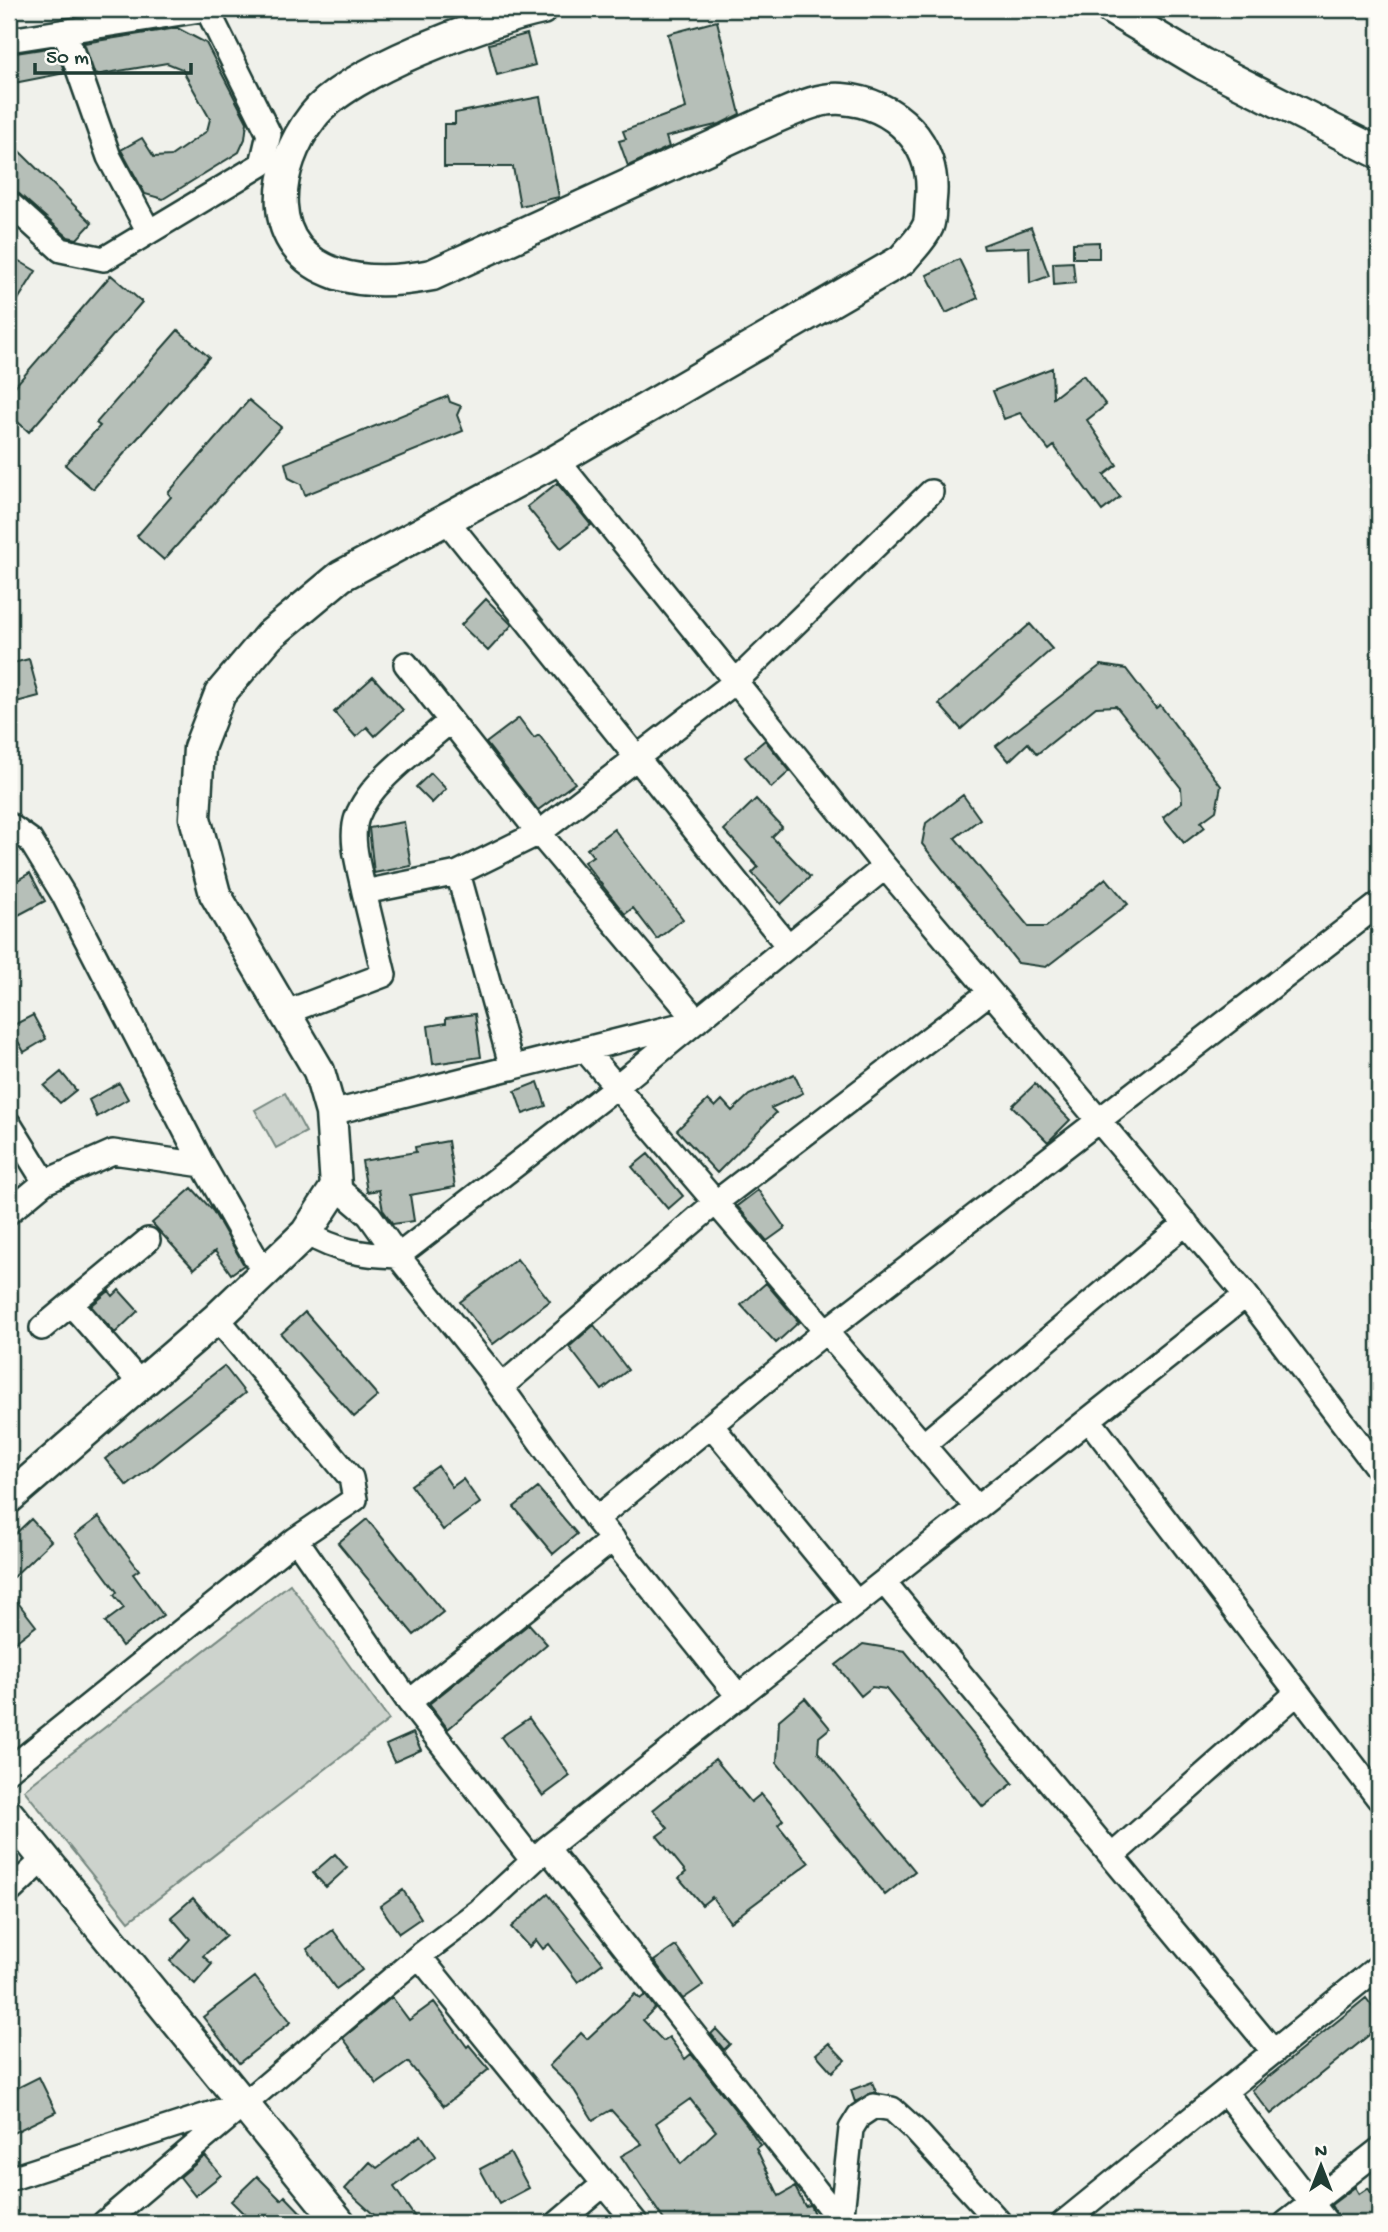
<svg xmlns="http://www.w3.org/2000/svg" width="1388" height="2232" viewBox="0 0 1388 2232" font-family="'Gochi Hand',sans-serif">
<style>
.green{fill:#cdd3cd;stroke:#768880;stroke-width:2}
.building{fill:#b6bfb8;stroke:#1f3d34;stroke-width:2;fill-rule:evenodd}
.lines{fill:none;stroke-linecap:round;stroke-linejoin:round}
.minor-casing{stroke:#1f3d34;stroke-width:28}
.major-casing{stroke:#1f3d34;stroke-width:35}
.minor{stroke:#fdfcf7;stroke-width:23}
.major{stroke:#fdfcf7;stroke-width:30}
</style>
<rect width="100%" height="100%" fill="#f0f1eb"/>
<filter id="ink" filterUnits="userSpaceOnUse"><feTurbulence type="fractalNoise" baseFrequency=".0143" numOctaves="2"/><feDisplacementMap in="SourceGraphic" scale="14" xChannelSelector="R" yChannelSelector="G"/><feConvolveMatrix kernelMatrix="1 2 1 2 8 2 1 2 1" color-interpolation-filters="sRGB"/></filter>
<g filter="url(#ink)">
<path class="green" d="M285,1093L306,1132L276,1148L255,1110Z
M290,1584L389,1720L129,1921L24,1790Z"/>
<path class="building" d="M717,21L740,114L720,124L666,137L669,147L628,166L619,141L626,139L623,131L686,108L668,34Z
M177,28L206,43L247,122L245,139L239,152L163,199L145,194L121,150L142,138L154,157L171,156L207,131L210,119L182,69L167,63L95,75L84,43Z
M527,34L535,65L497,75L489,44Z
M55,47L65,73L9,84V54Z
M540,97L559,197L520,206L513,167H444V124H455V113Z
M9,141L92,223L77,239L68,237L9,185Z
M1031,227L1049,276L1030,283L1029,247L984,249L983,245Z
M1099,242V258H1073V243Z
M9,255L36,271L9,314Z
M959,259L978,298L946,313L927,275Z
M1073,262L1075,283L1054,285L1053,263Z
M111,275L142,302L29,432L9,414V393Z
M178,330L209,357L93,489L65,465L100,426L96,423Z
M1052,368L1053,398L1083,375L1106,405L1087,420L1117,465L1104,475L1120,497L1102,511L1054,446L1049,450L1020,413L1004,419L993,391Z
M448,396L450,402L461,406L457,415L463,431L305,495L301,484L289,478L285,463Z
M249,400L281,427L164,560L137,536L171,497L168,493Z
M557,483L591,525L561,548L527,507Z
M486,599L512,625L488,651L461,625Z
M1030,624L1052,649L961,729L939,704Z
M29,659L39,696L9,704V664Z
M1101,665L1126,669L1156,708L1160,705L1221,786L1216,811L1201,822L1205,827L1184,843L1163,817L1182,802L1181,788L1116,706L1096,707L1037,754L1028,743L1009,761L996,746Z
M373,677L403,710L375,736L367,727L356,737L334,712Z
M519,718L534,738L539,735L575,783L538,810L486,743Z
M765,740L790,771L771,788L745,757Z
M431,773L446,789L432,803L416,787Z
M963,795L980,819L955,838L1029,927H1046L1106,878L1128,904L1046,967L1018,963L922,844L926,823Z
M756,799L782,827L772,837L810,877L781,904L752,873L758,867L724,830Z
M404,822L411,866L374,873L369,828Z
M614,829L683,919L657,939L633,908L625,914L584,862L593,856L587,849Z
M30,873L45,901L9,920V885Z
M475,1014L481,1057L433,1064L428,1026L446,1023V1018Z
M33,1015L46,1039L24,1052L10,1027Z
M61,1072L76,1090L60,1103L44,1086Z
M794,1074L803,1093L771,1108L776,1113L717,1173L677,1130L708,1100L715,1107L722,1100L732,1111L749,1095Z
M538,1082L546,1106L523,1114L515,1091Z
M119,1083L128,1099L97,1117L89,1100Z
M1035,1084L1070,1120L1048,1142L1012,1106Z
M448,1141L455,1187L410,1195L414,1221L393,1224L383,1210L379,1190L367,1192L362,1161L416,1152L415,1147Z
M648,1154L683,1196L668,1209L632,1167Z
M192,1188L213,1211L244,1265L231,1274L215,1251L194,1269L152,1223Z
M758,1190L785,1228L767,1241L737,1206Z
M517,1259L550,1301L493,1344L460,1302Z
M766,1283L799,1322L776,1343L741,1305Z
M119,1290L138,1311L115,1333L91,1306L109,1291L113,1296Z
M305,1312L378,1396L354,1417L281,1334Z
M594,1325L628,1370L602,1390L569,1347Z
M224,1366L245,1393L127,1486L105,1459Z
M438,1466L452,1487L463,1479L480,1503L443,1530L411,1485Z
M538,1488L577,1534L553,1554L514,1507Z
M99,1517L139,1570L133,1574L163,1615L122,1646L105,1622L124,1608L114,1595L117,1592L75,1535Z
M31,1519L51,1541L9,1581V1540Z
M367,1519L443,1612L414,1635L338,1543Z
M9,1591L36,1626L9,1647Z
M529,1624L547,1644L448,1729L429,1704Z
M863,1644L905,1651L1013,1783L983,1807L886,1689L872,1687L861,1696L836,1665Z
M805,1698L830,1728L819,1737L818,1752L915,1871L885,1895L777,1763L779,1720Z
M529,1718L570,1776L543,1796L501,1737Z
M413,1733L421,1750L394,1762L386,1745Z
M715,1759L751,1802L761,1794L783,1820L778,1825L809,1863L730,1922L712,1897L702,1905L679,1878L686,1872L657,1836L668,1828L653,1810Z
M335,1854L347,1868L326,1887L313,1873Z
M403,1890L421,1918L399,1933L380,1906Z
M548,1894L603,1963L578,1982L549,1944L543,1949L536,1940L529,1947L511,1927Z
M193,1898L226,1936L203,1956L212,1964L195,1984L170,1961L190,1939L171,1917Z
M333,1930L362,1970L336,1989L307,1949Z
M676,1946L703,1985L683,1999L654,1961Z
M255,1977L291,2022L239,2063L203,2017Z
M635,1994L640,1999L645,1995L655,2008L643,2020L663,2041L669,2037L685,2059L691,2054L747,2125L760,2145L756,2148L779,2196L795,2187L805,2206L810,2205L818,2223H666L621,2156L642,2144L611,2110L593,2120L574,2090L549,2066L581,2033L587,2039ZM690,2099L716,2131L681,2164L656,2123Z
M392,1997L409,2020L434,2002L467,2047L469,2045L489,2069L444,2106L408,2062L377,2084L343,2038Z
M1366,1998L1379,2015V2027L1271,2114L1252,2090Z
M716,2029L730,2044L724,2050L711,2034Z
M829,2043L845,2060L832,2072L816,2054Z
M39,2077L56,2112L9,2135V2092Z
M872,2082L876,2092L855,2102L851,2090Z
M421,2135L436,2156L394,2187L419,2223H383L345,2189L370,2162L377,2168Z
M510,2153L529,2188L499,2204L480,2169Z
M205,2156L221,2175L195,2196L180,2177Z
M257,2176L281,2200L285,2196L311,2223H253L231,2201Z
M1355,2187L1359,2194L1368,2188L1379,2204V2217L1369,2223H1341L1331,2205Z"/>
<g class="lines">
<g class="minor-casing">
<path id="minor" d="M65,32L109,157L149,232
M9,40L207,9
M9,203L61,250L104,259L262,164L269,134L207,9
M557,460L885,867L1246,1295L1379,1470
M447,521L788,946
M9,825L30,840L63,894L203,1165L263,1271
M458,873L539,833L735,682L931,492
M364,892C360,871 349,839 357,817C371,780 420,748 450,721
M284,1013L384,975L364,892L458,873L512,1068
M585,1050L977,1508
M331,1113L697,1021L539,833L406,664
M9,1124L45,1182L113,1152L203,1165
M336,1187L369,1215L398,1256L502,1386L715,1203L990,992
M9,1212L45,1182
M306,1233C337,1251 362,1255 398,1256L616,1087L885,867
M71,1304L141,1384
M217,1318L351,1478L355,1499L296,1539L409,1702L533,1861
M42,1328L148,1240
M493,1376L596,1519L739,1697
M1089,1420L1379,1799
M711,1425L857,1603
M923,1445L1186,1223
M596,1519L826,1331L1379,904
M884,1582L1274,2052
M409,1702L613,1539
M9,1770L296,1539
M547,1848L841,2222
M1112,1856L1297,1693
M9,1892L44,1859
M419,1956L479,1911L547,1848L1246,1295
M1225,2092L1327,2223
M9,2179L232,2107
M104,2223L419,1956L636,2223
M558,2223L604,2184
M841,2223L851,2129L859,2116L874,2106L892,2109L915,2130L1000,2223
M1063,2223L1379,1966
M1286,2223L1379,2150"/>
</g>
<g class="major-casing">
<path id="major" d="M1111,9L1203,64L1379,153
M9,1498L217,1318L306,1233L336,1187L331,1113L319,1071L215,894L195,818L199,748L220,694L269,636L341,576L557,460L902,260C910,250 923,238 928,226C931,219 930,207 931,199C937,144 896,103 842,99C817,97 792,111 770,120L432,275C401,281 368,284 337,274C262,249 273,167 313,116C348,71 485,21 542,9
M9,1815L340,2223"/>
</g>
<use href="#minor" class="minor"/>
<use href="#major" class="major"/>
</g>
</g>
<rect width="1388" height="2232" fill="none" stroke="#fdfcf7" stroke-width="35"/>
<rect x="18" y="18" width="1353" height="2197" fill="none" stroke="#1f3d34" stroke-width="2.5" filter="url(#ink)"/>
<g transform="translate(1321 2166)" stroke="#fdfcf7" stroke-width="5" paint-order="stroke">
<path d="M0-5L12 26L0 18L-12 26Z" fill="#1f3d34"/>
<text y="-10" font-size="19" font-weight="bold" text-anchor="middle" fill="#1f3d34">N</text>
</g>
<path d="M35 63v10h156v-10" fill="none" stroke="#1f3d34" stroke-width="3.5"/>
<text x="46" y="63" font-size="21" fill="#1f3d34" stroke="#fdfcf7" stroke-width="5" paint-order="stroke">50 m</text>
</svg>
